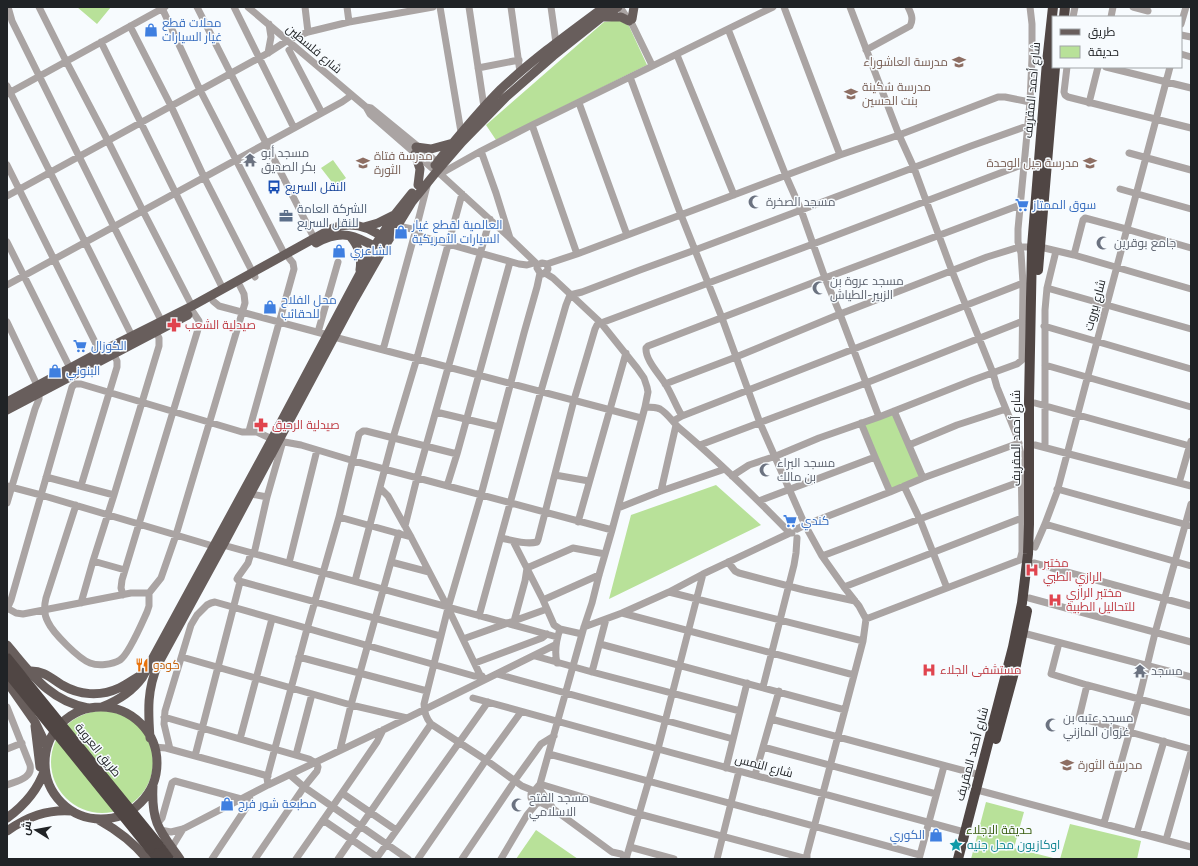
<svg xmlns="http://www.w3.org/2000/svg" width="1198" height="866" viewBox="0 0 1198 866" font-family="'Space Grotesk',Cairo,sans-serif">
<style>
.green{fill:#b8e199}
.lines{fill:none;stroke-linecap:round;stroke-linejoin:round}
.minor{stroke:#aaa4a3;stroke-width:7}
.major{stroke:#685e5c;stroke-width:9}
.highway{stroke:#504644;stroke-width:10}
.highway-bridge{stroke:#504644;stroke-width:10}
.labels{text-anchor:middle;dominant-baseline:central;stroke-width:3;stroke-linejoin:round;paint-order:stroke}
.shop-label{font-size:12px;fill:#366cbe;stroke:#f7fbfe;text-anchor:start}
.street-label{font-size:12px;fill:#202326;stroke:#f7fbfe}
.education-label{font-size:12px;fill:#785e54;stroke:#f7fbfe;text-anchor:start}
.worship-label{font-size:12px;fill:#5b616d;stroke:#f7fbfe;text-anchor:start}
.transit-label{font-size:12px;fill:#164399;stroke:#f7fbfe;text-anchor:start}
.service-label{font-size:12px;fill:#4e5e75;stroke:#f7fbfe;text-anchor:start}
.health-label{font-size:12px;fill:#be3a42;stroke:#f7fbfe;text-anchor:start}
.food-label{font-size:12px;fill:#c56008;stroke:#f7fbfe;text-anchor:start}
.park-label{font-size:12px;fill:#365b0b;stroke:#f7fbfe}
.culture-label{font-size:12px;fill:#0d838f;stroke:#f7fbfe;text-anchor:start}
</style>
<rect width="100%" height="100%" fill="#f7fbfe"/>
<path class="green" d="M77,7H111L97,24Z
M619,20L629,26L647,65L496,140L486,125L604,22Z
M333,160L346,178L335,186L321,168Z
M894,411L922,478L890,492L862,423Z
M716,485L761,525L609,599L631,515Z
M51 762a51 51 0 1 1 102 0a51 51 0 1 1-102 0Z
M986,802L1024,812L1014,848L1057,859H971Z
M1070,824L1141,841L1137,859H1060Z
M536,830L578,859H516Z"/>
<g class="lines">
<path class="minor" d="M8,7L12,21L114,227L164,326
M39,7L66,61L108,141L143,211L192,306
M197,7L314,238
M234,7L294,128
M248,7L366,107L371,108L437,162
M305,7L308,32
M347,7L349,22
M440,7L461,132
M469,7L484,107
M511,7L520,72
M551,7L556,43
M620,7L629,21L632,24L652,65
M784,7L840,155
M850,7L899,135L914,168L952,271L993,373L997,387L1016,434L1021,454L1022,518V552L1020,560L866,619
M1133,7L1148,11
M162,8L200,90L285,255
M1073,17L1075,7
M1111,17L1113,7
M1181,24L1186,7
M130,26L171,106L204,177L255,277
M728,29L786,176L801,210L825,278L840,314L879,417
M1181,35L1191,37
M101,42L223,289
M289,50L322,113
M866,50L910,26C914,19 911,13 908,7
M268,53L271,37L269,24
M1181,54L1191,57
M677,55L734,195
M1067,67L1064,92L1065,95L1068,97L1191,128
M1106,67L1191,88
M478,68L519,60
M630,77L681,215L722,318L760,423L805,525L822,556L844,587L859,606L866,619L863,641L807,854V859
M7,86L132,336
M7,94L165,7
M579,103L627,235
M1089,103L1098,67
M366,107L370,114L432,168
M532,125L577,254
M481,151L496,193L510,238
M1129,153L1191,170
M7,165L100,352
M438,172L510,238L538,265L537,268L540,273L543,274L547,271L548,269L547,264L542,263L538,265
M440,174L481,151L532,125L773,7
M1120,189L1191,209
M7,196L268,53L288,40L308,32L349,22L433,7
M398,226L412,229L420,236L519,264L527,265L534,263
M7,242L70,368
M1040,247L1074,255L1191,289
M1074,255L1083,220L1085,218L1126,229L1191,248
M547,264L577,254L840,155L899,135L998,97H1005L1030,102
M7,285L342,102L352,95
M1047,288L1191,329
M213,301L219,306L328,335
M7,322L37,385
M1044,326L1191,369
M318,332L338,262
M334,337L641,418
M383,350L415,233L427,186
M1045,365L1191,407
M665,384L736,357L840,314L987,257L1019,247H1032
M1035,403L1190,446
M645,407C650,407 656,407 660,409C667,413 672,421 678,427C717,460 754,496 790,533
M894,411L923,478
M436,412L499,427
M682,416C676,406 672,395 666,385C660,375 645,360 646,348L648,346L825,278L1020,205
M673,421L682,416L1023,283
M861,423L875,457L890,492
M249,431L294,269L293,263L289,258
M279,441L301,445L354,461L612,530
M700,445L866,383L1023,321
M909,445L957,425L1006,409
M1035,445L1191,486
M1045,447V310L1047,288L1056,251
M555,475L589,481
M732,476L749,465L776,456L819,438L879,417L973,380L1017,364L1022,360L1023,283L1021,253L1018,242V229L1030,102L1032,58V24L1030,7
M46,477L114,495
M1179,483L1191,441
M7,486L41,495L213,546
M81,486L117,367V361L113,353
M447,486L457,454L510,262
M904,486L921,522L947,588
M380,488L388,496L411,537L448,608L482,679
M1057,489L1191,526
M661,491L676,425
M251,494L267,497
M759,501L875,457
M7,503L35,409L39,399V392
M76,505L46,598C44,606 44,615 48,622C53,633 79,659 90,663C98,666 112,665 120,660C129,654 142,623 147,612L149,606V593L161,578L176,535L245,303L244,294L240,286
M618,508L661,491L725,469
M339,517L411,537
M578,522L626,353
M1045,524L1191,566
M405,526L417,478L490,219
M797,529L805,525L890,492L923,478L1019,443
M501,538C512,540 526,545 537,542L538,540L574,400L595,329L597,325L601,323L813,244L1024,164
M513,541L543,600L554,625L560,629
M223,545L557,637
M1035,547L1045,524L1057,492L1170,67
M251,553L248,563L238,577L237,579L239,581L440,636
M254,554L267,497L283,441
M822,556C889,531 955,505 1022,481
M93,561L125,570
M391,562L429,572
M728,562L735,571L739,573L804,590L855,601
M289,563L317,450
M1034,563L1191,606
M355,581L393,438L417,358L462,194
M844,587L1022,518
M669,592L863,641
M123,595L121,588L122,580L199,326V321L193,312
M1029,598L1191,642
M543,600L599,575
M81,603L93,561L114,495L159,346V338L156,332
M7,608L16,613L23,614L131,593H149
M7,609L11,600L72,387L75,384H81L242,432H257L272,439
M622,613L854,675
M479,616L541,391L566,305L570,295L582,292L640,270L695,250L971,146L1027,126
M513,625L525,581L527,568L573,548L605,554
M584,627L622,613L669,592L703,574L790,533H792
M1023,633L1191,677
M463,639L547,609
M1059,643L1051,674L1087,685L1191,713
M600,644L845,710
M535,656L592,672L740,711
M182,657L351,705L407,718
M299,657L427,691
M475,663L542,638L547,634
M557,663C554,651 556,641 560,629L582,634
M592,672L606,619
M497,674L733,739
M1087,685L1079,718L1191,749
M763,687L794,565L796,553L797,538
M473,698L658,749L964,832
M7,707L30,765C33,778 17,781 7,785
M164,717L309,759L317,764L318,767L317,771L304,787L255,859
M771,719L980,775
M240,739L272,619
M154,747L166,748L268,776
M763,747L936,794
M7,749L22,743
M170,749L164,724L165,711L191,625L197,615L207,605L211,603L215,602L474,676H482
M340,750L351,705L399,533
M549,754L920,855
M296,755L312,694
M195,756L240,582
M726,768L747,683
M290,775L304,787L408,859
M755,775L779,691
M515,780L541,744L554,736
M540,784L639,814L807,859
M268,785L267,778L307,629L339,517L359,434L363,431H366L457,454
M535,790L540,784L584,627L592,603L599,575L612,530L645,407L648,392L647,387L644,378L637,368L601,323L553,278L545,273
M534,791L522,786L486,760L431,724C426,718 424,712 424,704L448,608L481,495L524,333L537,287L540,273
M981,791L1191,847
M342,793L396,830
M544,797L543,800L539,803L534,802L531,798V794L534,791L537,790L541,791L552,807
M540,802L552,808L612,852L621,854L627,859
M323,820L377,857
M1104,823L1139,699L1155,633L1191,504
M157,824L162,818L172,783L175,781L241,799
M160,830L171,832L183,829L268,785L383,730L555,645
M1137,832L1164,741
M1166,840L1191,752
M172,847L183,829
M630,847L674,859
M212,859L248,805L250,800L249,795
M296,859L342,793L377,742L383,730
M338,859L431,724
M376,859L488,702
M418,859L486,760L521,712
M462,859L512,785
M501,859L527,815L537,803
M626,859L658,749L703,574
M717,859L739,771
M919,859L944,766"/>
<path class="major" d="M604,17H621L629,21
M632,19L634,7
M416,147L431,149L453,143
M415,154L420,169L418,185
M435,165C456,139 477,113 501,89C533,59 569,33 604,7
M364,227L378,223L394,215
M350,236C359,247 362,256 360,270
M316,243C342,229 355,235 379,249
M7,402L100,352L192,306L333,228C352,221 370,227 385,239
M7,410L188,315
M7,645C31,673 49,701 88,708
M29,671C43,670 51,678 62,685C79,695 100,697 119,688C128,684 136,677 145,673
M7,682L35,722L47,747
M102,707C119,700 132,692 142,678L272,439L374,247L396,213L412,193
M45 763a56 56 0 1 1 112 0a56 56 0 1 1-112 0Z
M35,726L40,767
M150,738C148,710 147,690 158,664L223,545L354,300L382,251L412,202L437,171L462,142L505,98L553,56L602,17L618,7
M153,786C151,823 160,831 180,859
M7,818C25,805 38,790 45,769
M99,820C117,830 134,843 147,859
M7,831C27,817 47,809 72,811"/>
<path class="highway" d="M1064,17L1065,7
M1038,270L1055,67
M996,739L1016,665L1027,611
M158,844L169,859
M150,849L158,859
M958,859L1013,647L1022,603L1028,554L1029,524V401L1032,247L1047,62L1053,7"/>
<path class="highway-bridge" d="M7,658L158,844
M7,672L150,849"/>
</g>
<defs>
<g id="shop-bare" transform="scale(1.08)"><path d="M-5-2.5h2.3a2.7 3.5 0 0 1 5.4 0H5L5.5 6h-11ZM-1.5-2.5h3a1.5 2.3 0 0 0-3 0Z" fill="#3f7fe0" stroke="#f7fbfe" stroke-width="2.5" paint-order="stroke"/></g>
<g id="school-bare" transform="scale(1.08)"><path d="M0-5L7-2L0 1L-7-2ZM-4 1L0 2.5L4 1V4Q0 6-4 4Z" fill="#8d6e63" stroke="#f7fbfe" stroke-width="2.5" paint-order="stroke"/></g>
<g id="temple-bare" transform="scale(1.08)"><path d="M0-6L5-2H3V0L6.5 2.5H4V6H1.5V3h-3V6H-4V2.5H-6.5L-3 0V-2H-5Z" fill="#6b7280" stroke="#f7fbfe" stroke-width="2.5" paint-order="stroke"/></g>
<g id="bus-bare" transform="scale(1.08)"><path d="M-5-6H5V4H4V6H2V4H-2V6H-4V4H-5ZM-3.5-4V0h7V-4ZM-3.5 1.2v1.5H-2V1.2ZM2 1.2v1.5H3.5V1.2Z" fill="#1a4fb4" stroke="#f7fbfe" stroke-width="2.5" paint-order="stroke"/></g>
<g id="mosque-bare" transform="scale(1.08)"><path d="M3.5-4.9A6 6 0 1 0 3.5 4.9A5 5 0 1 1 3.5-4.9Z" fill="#6b7280" stroke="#f7fbfe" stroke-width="2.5" paint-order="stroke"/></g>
<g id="supermarket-bare" transform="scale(1.08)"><path d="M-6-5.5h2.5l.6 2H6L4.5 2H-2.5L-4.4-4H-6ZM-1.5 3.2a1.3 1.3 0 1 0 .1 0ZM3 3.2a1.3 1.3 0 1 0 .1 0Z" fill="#3f7fe0" stroke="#f7fbfe" stroke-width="2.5" paint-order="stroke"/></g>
<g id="office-bare" transform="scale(1.08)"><path d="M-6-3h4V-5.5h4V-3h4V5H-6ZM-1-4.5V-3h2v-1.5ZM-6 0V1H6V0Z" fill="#5c6f8a" stroke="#f7fbfe" stroke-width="2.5" paint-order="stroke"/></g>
<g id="pharmacy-bare" transform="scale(1.08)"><path d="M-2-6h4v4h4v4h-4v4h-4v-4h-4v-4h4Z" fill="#e0444e" stroke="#f7fbfe" stroke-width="2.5" paint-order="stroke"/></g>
<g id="hospital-bare" transform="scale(1.08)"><path d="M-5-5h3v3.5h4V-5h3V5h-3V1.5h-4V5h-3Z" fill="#e0444e" stroke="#f7fbfe" stroke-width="2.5" paint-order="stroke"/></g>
<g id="restaurant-bare" transform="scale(1.08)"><path d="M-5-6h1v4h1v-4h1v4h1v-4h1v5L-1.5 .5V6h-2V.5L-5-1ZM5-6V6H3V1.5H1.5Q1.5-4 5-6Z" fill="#e8710a" stroke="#f7fbfe" stroke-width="2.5" paint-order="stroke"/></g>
<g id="sight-bare" transform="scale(1.08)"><path d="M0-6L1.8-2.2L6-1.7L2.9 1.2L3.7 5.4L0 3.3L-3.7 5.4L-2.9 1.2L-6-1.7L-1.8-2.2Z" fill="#0f9aa8" stroke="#f7fbfe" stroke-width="2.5" paint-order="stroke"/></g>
</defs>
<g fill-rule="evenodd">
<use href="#shop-bare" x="151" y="30"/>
<use href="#school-bare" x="959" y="62"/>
<use href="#school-bare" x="851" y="94"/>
<use href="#temple-bare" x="250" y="160"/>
<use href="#school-bare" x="363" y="163"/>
<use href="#school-bare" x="1090" y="163"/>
<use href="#bus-bare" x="274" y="187"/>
<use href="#mosque-bare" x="755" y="202"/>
<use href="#supermarket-bare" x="1022" y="205"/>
<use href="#office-bare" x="286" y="216"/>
<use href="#shop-bare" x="401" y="232"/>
<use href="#mosque-bare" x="1103" y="243"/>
<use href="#shop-bare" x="339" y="251"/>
<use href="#mosque-bare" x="819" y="288"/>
<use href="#shop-bare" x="270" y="307"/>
<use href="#pharmacy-bare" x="174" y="325"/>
<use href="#supermarket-bare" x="80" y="346"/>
<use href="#shop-bare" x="55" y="371"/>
<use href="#pharmacy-bare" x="261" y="425"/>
<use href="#mosque-bare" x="766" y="470"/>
<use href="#supermarket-bare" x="790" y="521"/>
<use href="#hospital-bare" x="1032" y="570"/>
<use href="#hospital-bare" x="1055" y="600"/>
<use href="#restaurant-bare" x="142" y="665"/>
<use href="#hospital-bare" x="929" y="670"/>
<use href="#temple-bare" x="1140" y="671"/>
<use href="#mosque-bare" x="1052" y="725"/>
<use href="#school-bare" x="1067" y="765"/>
<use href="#shop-bare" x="227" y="804"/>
<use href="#mosque-bare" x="518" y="805"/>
<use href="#shop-bare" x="936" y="835"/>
<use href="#sight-bare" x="956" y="845"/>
</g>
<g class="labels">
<g class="shop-label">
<text x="162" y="23">محلات قطع<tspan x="162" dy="14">غيار السيارات</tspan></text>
<text x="1033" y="205">سوق الممتاز</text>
<text x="412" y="225">العالمية لقطع غيار<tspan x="412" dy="14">السيارات الأمريكية</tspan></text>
<text x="350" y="251">الشاعري</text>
<text x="281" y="300">محل الفلاح<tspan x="281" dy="14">للحقائب</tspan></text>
<text x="91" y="346">الكوزال</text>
<text x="66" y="371">البنوني</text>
<text x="801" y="521">كندي</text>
<text x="238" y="804">مطبعة شور فرج</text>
<text x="925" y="835" text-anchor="end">الكوري</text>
</g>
<g class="street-label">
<text transform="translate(314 49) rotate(40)">شارع فلسطين</text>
<text transform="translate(1032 90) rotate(-85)">شارع أحمد المقريف</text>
<text transform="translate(1095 305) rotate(-75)">شارع بيروت</text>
<text transform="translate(1016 438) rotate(-90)">شارع أحمد المقريف</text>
<text transform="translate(98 750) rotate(51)">طريق العروبة</text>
<text transform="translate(972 754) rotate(-75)">شارع أحمد المقريف</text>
<text transform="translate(764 766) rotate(15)">شارع النمس</text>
</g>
<g class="education-label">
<text x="948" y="62" text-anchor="end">مدرسة العاشوراء</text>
<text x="862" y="87">مدرسة سُكينة<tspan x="862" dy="14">بنت الحسين</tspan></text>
<text x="374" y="156">مدرسة فتاة<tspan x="374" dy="14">الثورة</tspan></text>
<text x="1079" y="163" text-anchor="end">مدرسة جيل الوحدة</text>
<text x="1078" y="765">مدرسة الثورة</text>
</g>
<g class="worship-label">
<text x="261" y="153">مسجد أبو<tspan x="261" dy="14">بكر الصديق</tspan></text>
<text x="766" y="202">مسجد الصخرة</text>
<text x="1114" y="243">جامع بوقرين</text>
<text x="830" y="281">مسجد عروة بن<tspan x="830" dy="14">الزبير-الطياش</tspan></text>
<text x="777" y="463">مسجد البراء<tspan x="777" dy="14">بن مالك</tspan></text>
<text x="1151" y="671">مسجد</text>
<text x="1063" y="718">مسجد عتبه بن<tspan x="1063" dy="14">غزوان المازني</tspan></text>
<text x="529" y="798">مسجد الفتح<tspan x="529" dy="14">الاسلامي</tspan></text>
</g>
<g class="transit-label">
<text x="285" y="187">النقل السريع</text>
</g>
<g class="service-label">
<text x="297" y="209">الشركة العامة<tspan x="297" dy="14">للنقل السريع</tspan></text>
</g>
<g class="health-label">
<text x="185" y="325">صيدلية الشعب</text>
<text x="272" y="425">صيدلية الرحيق</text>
<text x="1043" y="563">مختبر<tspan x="1043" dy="14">الرازي الطبي</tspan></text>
<text x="1066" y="593">مختبر الرازي<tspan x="1066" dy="14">للتحاليل الطبية</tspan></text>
<text x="940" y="670">مستشفى الجلاء</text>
</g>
<g class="food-label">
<text x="153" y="665">كودو</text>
</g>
<g class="park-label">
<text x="999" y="830">حديقة الإجلاء</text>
</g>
<g class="culture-label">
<text x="967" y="845">اوكازيون محل جنيه</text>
</g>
</g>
<rect width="1198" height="866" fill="none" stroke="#202326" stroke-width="16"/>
<rect x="1052" y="16" width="130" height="52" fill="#f7fbfe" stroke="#a1a5a8"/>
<rect x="1060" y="29" width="20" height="6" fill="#685e5c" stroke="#a1a5a8"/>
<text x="1088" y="36" font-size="12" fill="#202326">طريق</text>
<rect x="1060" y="46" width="20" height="12" fill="#b8e199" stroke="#a1a5a8"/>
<text x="1088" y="56" font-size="12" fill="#202326">حديقة</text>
<g transform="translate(36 830) rotate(281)" stroke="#f7fbfe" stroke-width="3" paint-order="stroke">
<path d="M0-3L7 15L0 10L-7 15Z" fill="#202326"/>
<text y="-6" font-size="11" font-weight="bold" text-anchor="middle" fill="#202326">ش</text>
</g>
</svg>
